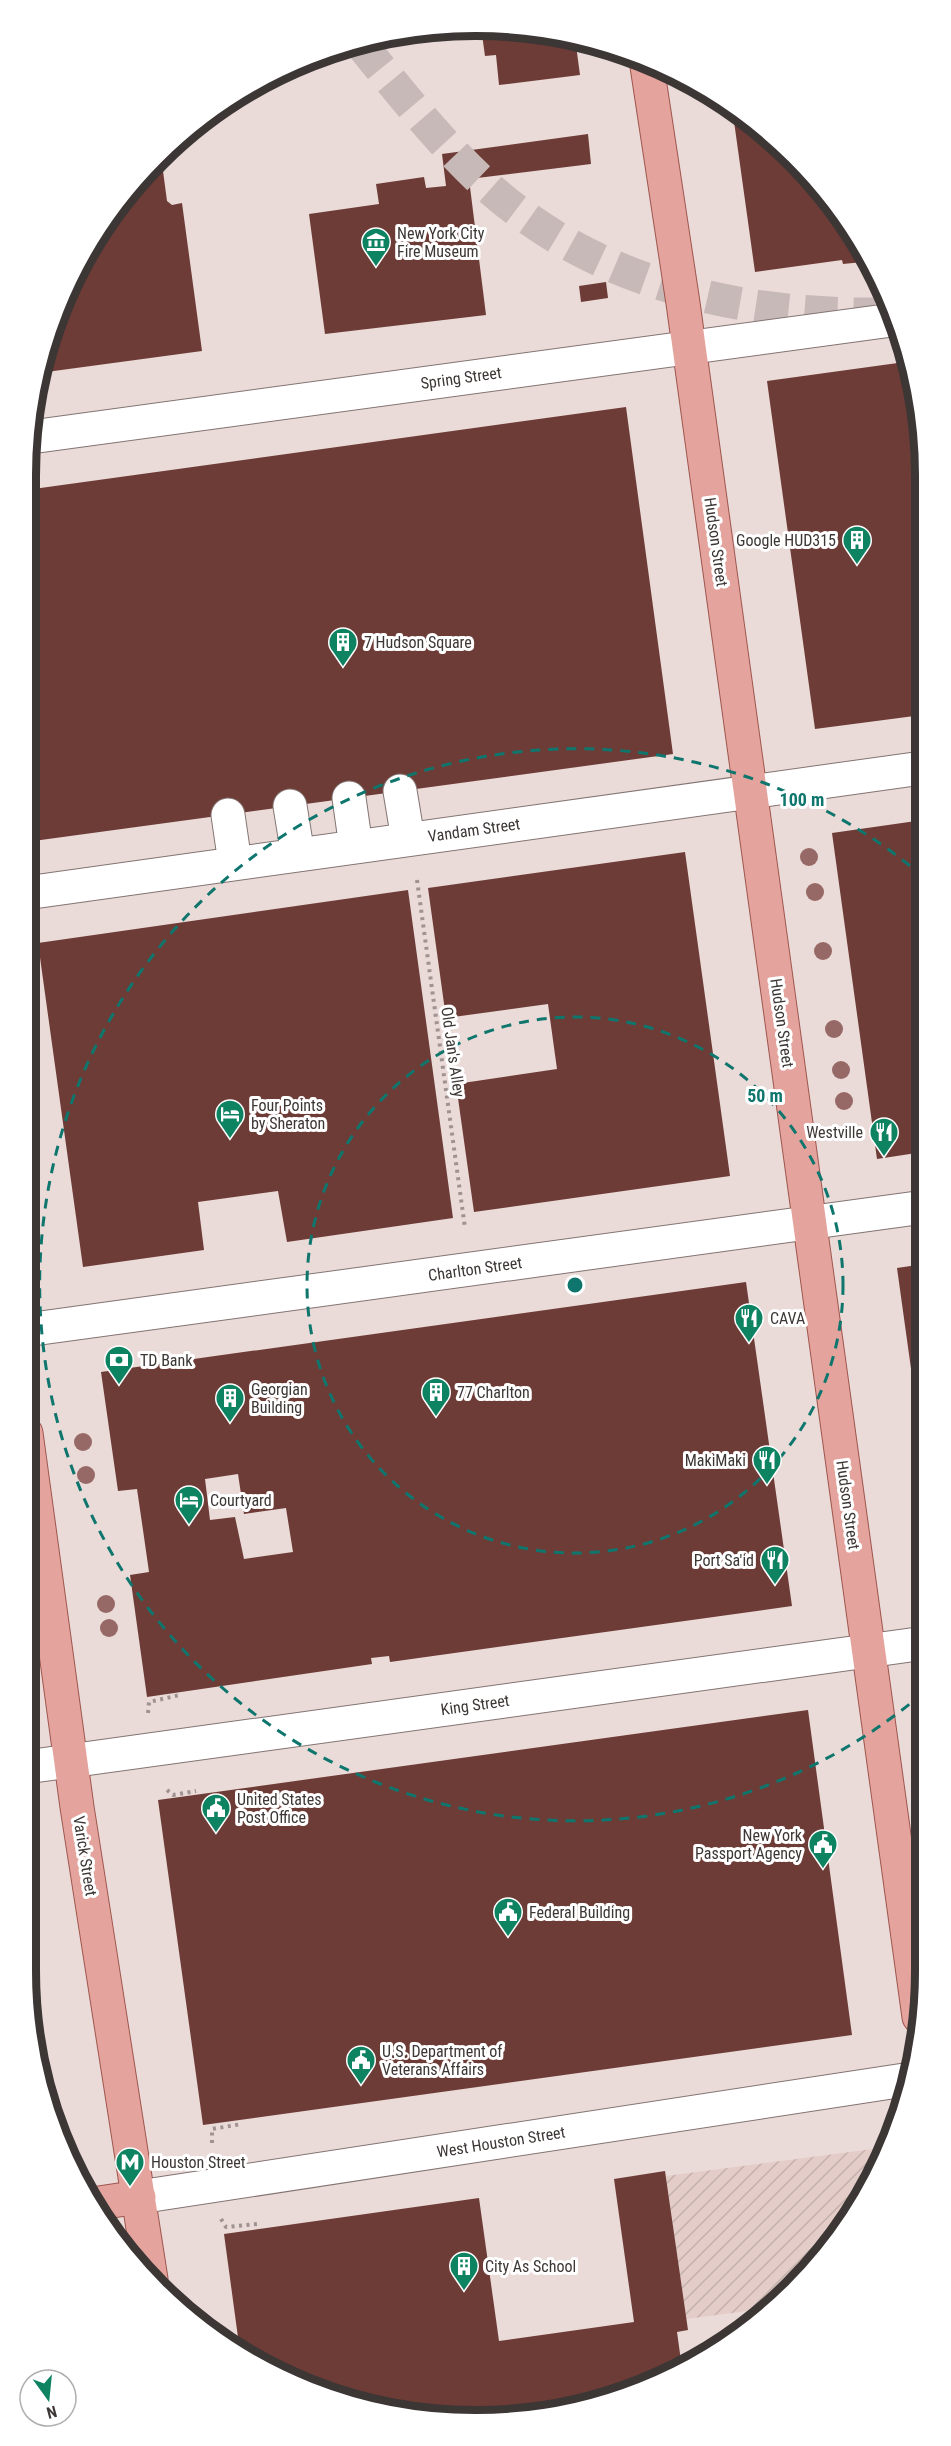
<svg xmlns="http://www.w3.org/2000/svg" width="951" height="2446" viewBox="0 0 951 2446" font-family="'Roboto Condensed',sans-serif">
<style>
.industrial{fill:url(#industrial-furrows)}
.building{fill:#6e3c36;fill-rule:evenodd}
.lines{fill:none;stroke-linecap:round;stroke-linejoin:round}
.highway-tunnel{stroke:#c7b9b7;stroke-width:33;stroke-dasharray:33 16;stroke-linecap:butt}
.minor-casing{stroke:#837472;stroke-width:35}
.major-casing{stroke:#9e564e;stroke-width:35}
.path{stroke:#9f9392;stroke-width:4;stroke-dasharray:3 4.5;stroke-linecap:butt}
.minor{stroke:#fff;stroke-width:33}
.major{stroke:#e4a49d;stroke-width:33}
.tree{fill:#966966}
.ring{fill:none;stroke:#0f766e;stroke-width:3;stroke-dasharray:10 8}
.labels{text-anchor:middle;dominant-baseline:central;stroke-width:6;stroke-linejoin:round;paint-order:stroke}
.poi-label{font-size:16px;fill:#3c3635;stroke:#fff;text-anchor:start}
.street-label{font-size:16px;fill:#3c3635;stroke:#fff}
.rim{fill:none;stroke:#3c3635;stroke-width:8}
.centre{fill:#0f766e;stroke:#fff;stroke-width:3}
.ring-label{font-size:18px;text-anchor:middle;font-weight:bold;fill:#0f766e;stroke:#fff;stroke-width:6;stroke-linejoin:round;paint-order:stroke}
</style>
<defs>
<pattern id="industrial-furrows" width="10" height="10" patternUnits="userSpaceOnUse" patternTransform="scale(1.5)"><rect width="10" height="10" fill="#e4ccc8"/><path d="M-1 1l2-2M0 10L10 0M9 11l2-2" fill="none" stroke="#c4b0ac"/></pattern>
</defs>
<rect width="100%" height="100%" fill="#eadad8"/>
<path class="industrial" d="M873,2149L876,2174L833,2244L763,2309L686,2319L666,2176Z"/>
<path class="building" d="M505,26L575,38L580,75L499,85L496,55L485,56L481,27Z
M732,107L814,179L866,257L862,258L863,262L843,264L842,260L755,272Z
M588,134L591,164L469,179L486,315L325,334L309,214L379,204L376,184L424,177L426,188L446,186L442,154Z
M161,156L167,201L172,205L182,203L202,351L39,373L41,359L72,276L119,201Z
M606,282L608,298L581,302L579,286Z
M905,362L922,416V715L815,729L767,381Z
M626,407L673,754L26,842V490Z
M923,820V1152L877,1159L832,833Z
M685,852L730,1176L474,1212L456,1084L557,1069L548,1004L446,1018L428,888Z
M408,890L453,1218L287,1242L278,1191L198,1202L204,1250L83,1267L38,943Z
M924,1264V1455H923L897,1268Z
M746,1282L792,1606L390,1662L389,1656L371,1658L372,1664L147,1697L130,1575L149,1572L143,1530L137,1489L118,1491L101,1372ZM238,1474L244,1514L286,1508L293,1552L244,1559L235,1517L210,1520L205,1479Z
M808,1710L852,2035L203,2125L158,1800Z
M665,2171L688,2330L677,2332L682,2368L648,2386L564,2412L416,2417L331,2397L251,2360L240,2352L224,2234L479,2198L499,2341L634,2322L614,2179Z"/>
<g class="lines">
<path class="highway-tunnel" d="M360,43C400,92 440,143 487,186C594,282 734,315 875,314"/>
<g class="minor-casing">
<path id="minor" d="M31,437L892,320
M400,791L408,839
M349,798L356,847
M290,806L298,855
M228,815L235,863
M26,893L922,768
M26,1330L924,1207
M26,1767L925,1643
M139,2197L911,2079"/>
</g>
<g class="major-casing">
<path id="major" d="M647,66L683,303L919,2017
M26,1433L77,1807L151,2279
M92,2204L139,2197"/>
</g>
<path class="path" d="M417,880L465,1228
M148,1713L149,1702L180,1695
M167,1790L173,1795L196,1791
M47,2101L55,2100
M212,2143V2129L242,2124
M221,2219L226,2227L257,2224"/>
<use href="#minor" class="minor"/>
<use href="#major" class="major"/>
</g>
<g class="tree">
<circle cx="809" cy="857" r="9"/>
<circle cx="815" cy="892" r="9"/>
<circle cx="823" cy="951" r="9"/>
<circle cx="834" cy="1029" r="9"/>
<circle cx="841" cy="1070" r="9"/>
<circle cx="844" cy="1101" r="9"/>
<circle cx="83" cy="1442" r="9"/>
<circle cx="86" cy="1475" r="9"/>
<circle cx="106" cy="1604" r="9"/>
<circle cx="109" cy="1628" r="9"/>
</g>
<g class="ring">
<circle cx="575" cy="1285" r="268"/>
<path d="M923 1693A536 536 0 1 1 920 874"/>
</g>
<defs>
<g id="museum-pin" transform="scale(1.5)"><path d="M0 17L-7.5 6A9.5 9.5 0 1 1 7.5 6Z" fill="#0e8362" stroke="#fff"/><path d="M0-6L6-3V-2H-6V-3ZM-5-1h2V3h-2ZM-1-1h2V3h-2ZM3-1h2V3H3ZM-6 4H6V6H-6Z" fill="#fff"/></g>
<g id="building-pin" transform="scale(1.5)"><path d="M0 17L-7.5 6A9.5 9.5 0 1 1 7.5 6Z" fill="#0e8362" stroke="#fff"/><path d="M-4-6H4V6H1V3H-1V6H-4ZM-2.5-4.3h1.7v1.8h-1.7ZM.8-4.3h1.7v1.8H.8ZM-2.5-1h1.7V.8h-1.7ZM.8-1h1.7V.8H.8Z" fill="#fff"/></g>
<g id="hotel-pin" transform="scale(1.5)"><path d="M0 17L-7.5 6A9.5 9.5 0 1 1 7.5 6Z" fill="#0e8362" stroke="#fff"/><path d="M-6-4.5h1.5V1H6V5H4.5V3h-9V5H-6ZM-4 0a1.8 1.8 0 1 1 3.6 0ZM.5 0V-2.5h3Q6-2.5 6 0Z" fill="#fff"/></g>
<g id="restaurant-pin" transform="scale(1.5)"><path d="M0 17L-7.5 6A9.5 9.5 0 1 1 7.5 6Z" fill="#0e8362" stroke="#fff"/><path d="M-5-6h1v4h1v-4h1v4h1v-4h1v5L-1.5 .5V6h-2V.5L-5-1ZM5-6V6H3V1.5H1.5Q1.5-4 5-6Z" fill="#fff"/></g>
<g id="bank-pin" transform="scale(1.5)"><path d="M0 17L-7.5 6A9.5 9.5 0 1 1 7.5 6Z" fill="#0e8362" stroke="#fff"/><path d="M-6-4H6V4H-6ZM0-2.3a2.3 2.3 0 1 0 0 4.6a2.3 2.3 0 1 0 0-4.6Z" fill="#fff"/></g>
<g id="civic-pin" transform="scale(1.5)"><path d="M0 17L-7.5 6A9.5 9.5 0 1 1 7.5 6Z" fill="#0e8362" stroke="#fff"/><path d="M-.6-6.5H3V-4.5H.6V-3L4-1V1h2V6H-6V1h2V-1L-.6-3ZM-1.2 2.5V6h2.4V2.5Z" fill="#fff"/></g>
<g id="metro-pin" transform="scale(1.5)"><path d="M0 17L-7.5 6A9.5 9.5 0 1 1 7.5 6Z" fill="#0e8362" stroke="#fff"/><path d="M-5.5 5V-5H-3L0 0L3-5H5.5V5H3V-.5L0 4L-3-.5V5Z" fill="#fff"/></g>
</defs>
<g fill-rule="evenodd">
<use href="#museum-pin" x="376" y="242"/>
<use href="#building-pin" x="857" y="540"/>
<use href="#building-pin" x="343" y="642"/>
<use href="#hotel-pin" x="230" y="1114"/>
<use href="#restaurant-pin" x="884" y="1132"/>
<use href="#restaurant-pin" x="749" y="1318"/>
<use href="#bank-pin" x="119" y="1360"/>
<use href="#building-pin" x="436" y="1392"/>
<use href="#building-pin" x="230" y="1398"/>
<use href="#restaurant-pin" x="767" y="1460"/>
<use href="#hotel-pin" x="189" y="1500"/>
<use href="#restaurant-pin" x="775" y="1560"/>
<use href="#civic-pin" x="216" y="1808"/>
<use href="#civic-pin" x="823" y="1844"/>
<use href="#civic-pin" x="508" y="1912"/>
<use href="#civic-pin" x="361" y="2060"/>
<use href="#metro-pin" x="130" y="2162"/>
<use href="#building-pin" x="464" y="2266"/>
</g>
<g class="labels">
<g class="poi-label">
<text x="397" y="233">New York City<tspan x="397" dy="18">Fire Museum</tspan></text>
<text x="836" y="540" text-anchor="end">Google HUD315</text>
<text x="364" y="642">7 Hudson Square</text>
<text x="251" y="1105">Four Points<tspan x="251" dy="18">by Sheraton</tspan></text>
<text x="863" y="1132" text-anchor="end">Westville</text>
<text x="770" y="1318">CAVA</text>
<text x="140" y="1360">TD Bank</text>
<text x="251" y="1389">Georgian<tspan x="251" dy="18">Building</tspan></text>
<text x="457" y="1392">77 Charlton</text>
<text x="746" y="1460" text-anchor="end">MakiMaki</text>
<text x="210" y="1500">Courtyard</text>
<text x="754" y="1560" text-anchor="end">Port Sa'id</text>
<text x="237" y="1799">United States<tspan x="237" dy="18">Post Office</tspan></text>
<text x="802" y="1835" text-anchor="end">New York<tspan x="802" dy="18">Passport Agency</tspan></text>
<text x="529" y="1912">Federal Building</text>
<text x="382" y="2051">U.S. Department of<tspan x="382" dy="18">Veterans Affairs</tspan></text>
<text x="151" y="2162">Houston Street</text>
<text x="485" y="2266">City As School</text>
</g>
<g class="street-label">
<text transform="translate(461 378) rotate(-8)">Spring Street</text>
<text transform="translate(716 542) rotate(82)">Hudson Street</text>
<text transform="translate(474 830) rotate(-8)">Vandam Street</text>
<text transform="translate(782 1023) rotate(82)">Hudson Street</text>
<text transform="translate(453 1052) rotate(82)">Old Jan's Alley</text>
<text transform="translate(475 1269) rotate(-8)">Charlton Street</text>
<text transform="translate(848 1505) rotate(82)">Hudson Street</text>
<text transform="translate(475 1705) rotate(-8)">King Street</text>
<text transform="translate(85 1856) rotate(81)">Varick Street</text>
<text transform="translate(501 2142) rotate(-9)">West Houston Street</text>
</g>
</g>
<path d="M0 0H951V2446H0ZM475 36H476A439 439 0 0 1 915 475V1971A439 439 0 0 1 476 2410H475A439 439 0 0 1 36 1971V475A439 439 0 0 1 475 36Z" fill="#fff" fill-rule="evenodd"/>
<path class="rim" d="M475 36H476A439 439 0 0 1 915 475V1971A439 439 0 0 1 476 2410H475A439 439 0 0 1 36 1971V475A439 439 0 0 1 475 36Z"/>
<circle cx="575" cy="1285" r="9" class="centre"/>
<g class="ring-label">
<text x="802" y="806">100 m</text>
<text x="765" y="1102">50 m</text>
</g>
<g transform="translate(48 2398) rotate(165)"><circle r="28" fill="#ffffff" stroke="#b1afae" stroke-width="1.5"/>
<path d="M0-4.5L10 22L0 15L-10 22Z" fill="#0e8362"/>
<text y="-9" font-size="16" font-weight="bold" text-anchor="middle" fill="#3c3635">N</text>
</g>
</svg>
